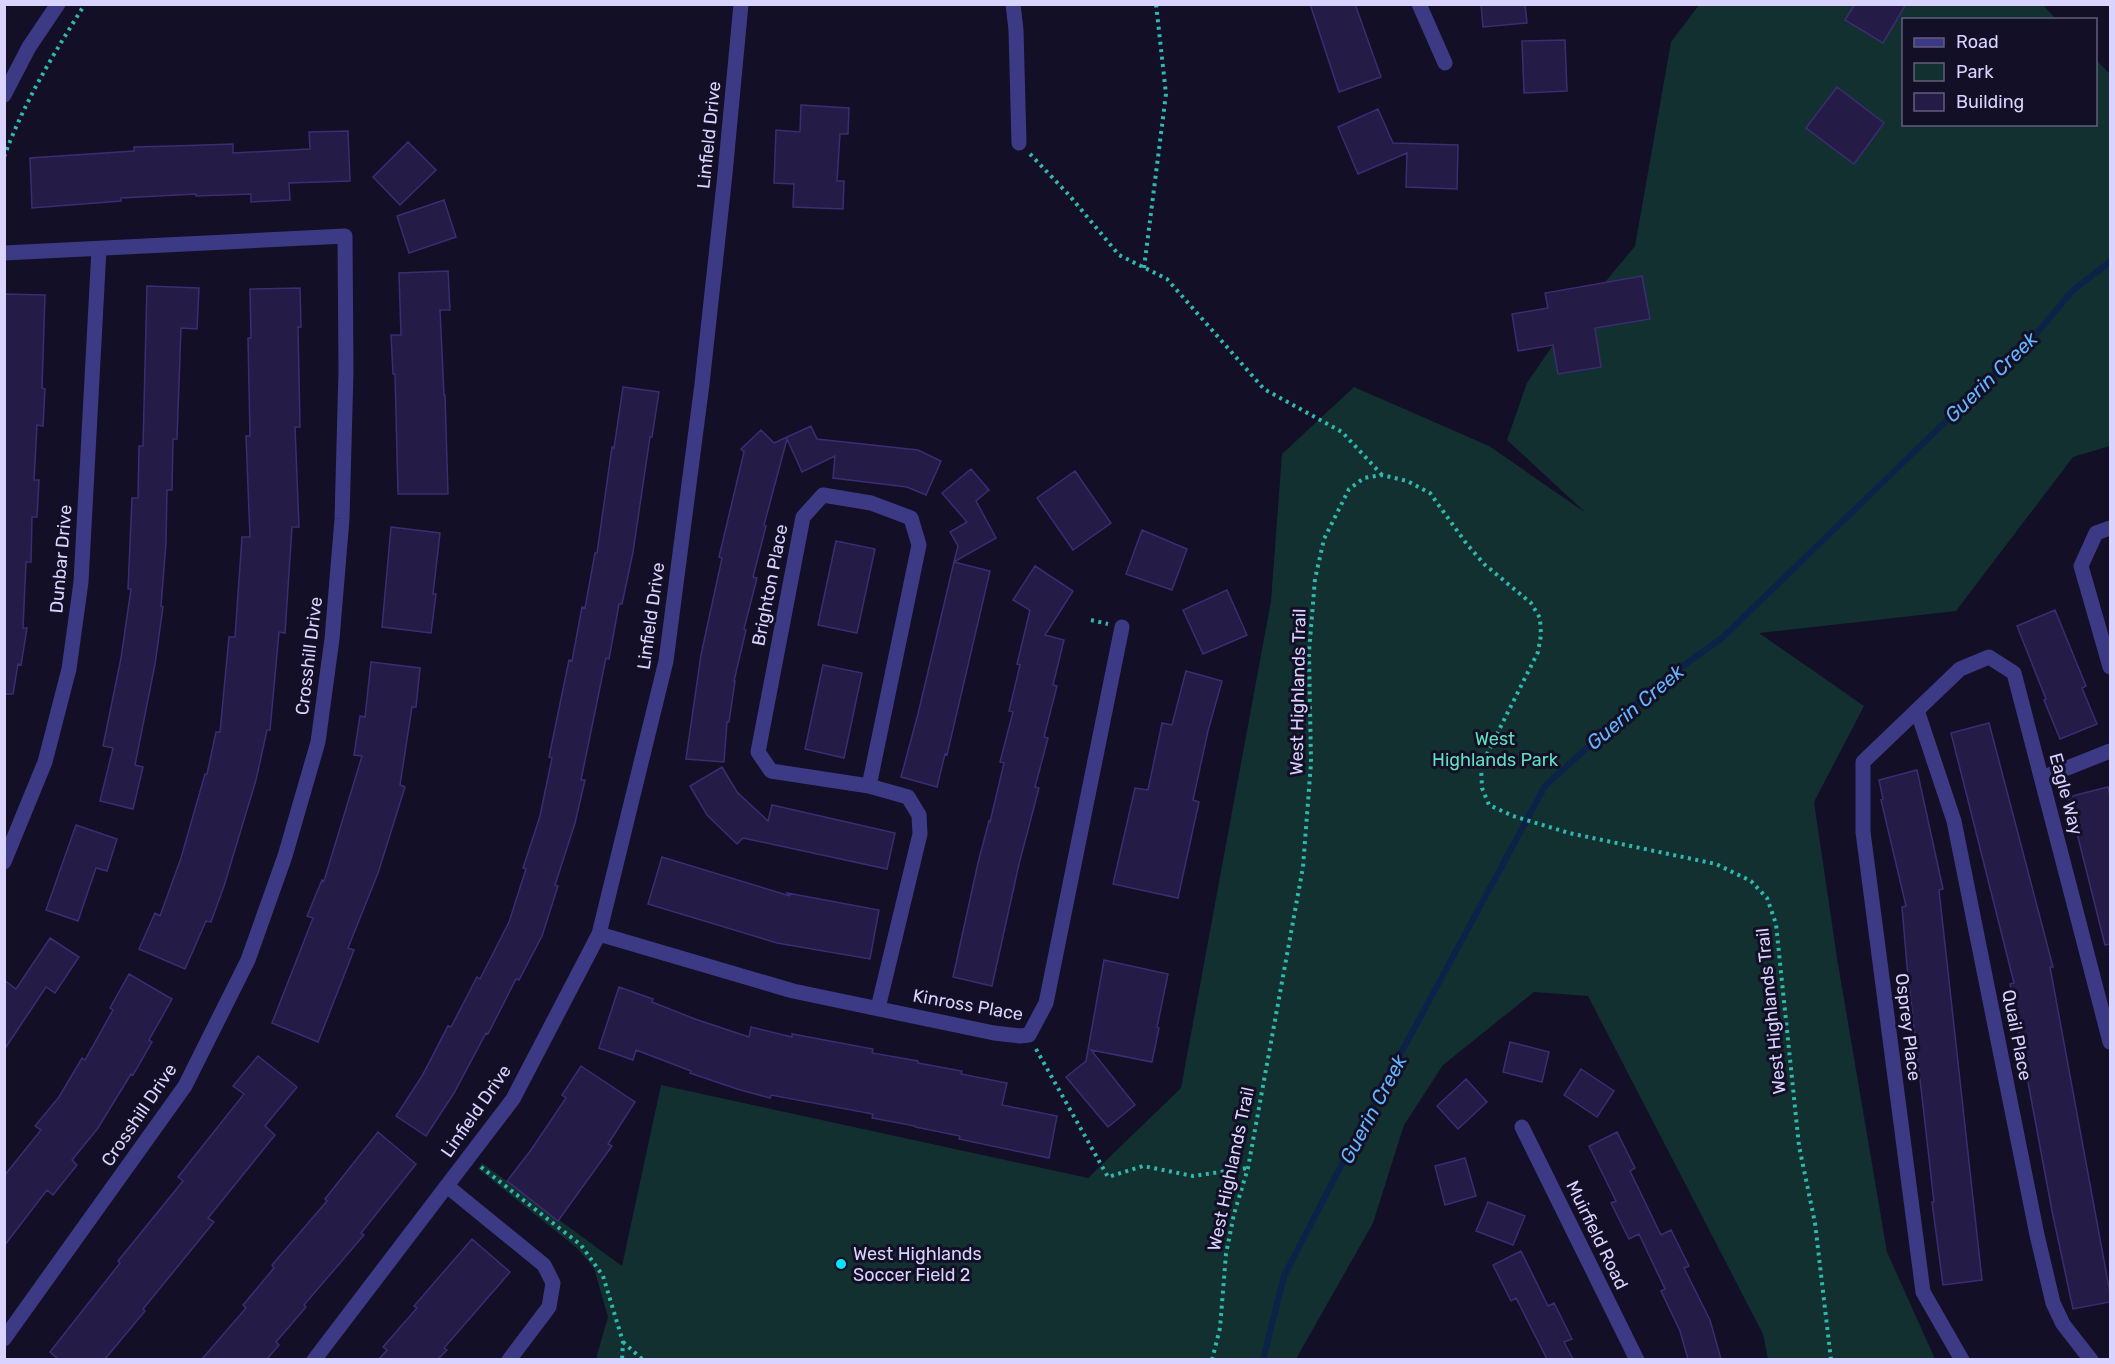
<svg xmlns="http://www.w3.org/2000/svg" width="2115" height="1364" viewBox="0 0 2115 1364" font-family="Rubik,sans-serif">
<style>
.green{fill:#12302f}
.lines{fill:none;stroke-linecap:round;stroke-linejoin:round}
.stream{stroke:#0c2248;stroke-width:6}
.building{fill:#241b47;stroke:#3b2d73;stroke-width:1.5}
.path{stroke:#2fb8b0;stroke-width:4;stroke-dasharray:3 4.5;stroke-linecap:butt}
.minor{stroke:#3d3a85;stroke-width:15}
.poi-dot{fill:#00e5ff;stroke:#130f26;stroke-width:2}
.labels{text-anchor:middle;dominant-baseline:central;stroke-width:6;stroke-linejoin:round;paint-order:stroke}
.street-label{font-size:18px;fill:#d9d4ff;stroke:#130f26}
.park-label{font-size:18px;fill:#5fe0c0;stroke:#130f26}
.poi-label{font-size:18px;fill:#d9d4ff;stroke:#130f26;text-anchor:start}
.water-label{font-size:20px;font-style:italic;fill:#62b6ff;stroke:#130f26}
</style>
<rect width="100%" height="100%" fill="#130f26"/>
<path class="green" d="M2042,4L2056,19L1904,20V124H2096V60L2109,73L2110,72V446L2073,457L1956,611L1759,633L1864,706L1814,802L1837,958L1887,1252L1935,1359H1768L1763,1334L1588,996L1534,992L1443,1065L1404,1125L1373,1223L1296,1359H597V1355L608,1317L594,1268L577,1248L478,1169L482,1163L622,1266L661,1085L1088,1178L1181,1088L1271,601L1282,454L1354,387L1489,446L1586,513L1507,440L1527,383L1553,345L1635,246L1671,42L1699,5Z"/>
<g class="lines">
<path class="stream" d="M1263,1360L1284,1276L1361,1127L1545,786L1653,688L1723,637L2037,333L2073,290L2110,262"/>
</g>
<path class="building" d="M1310,4H1355L1381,77L1339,92Z
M1481,4H1525L1527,23L1483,27Z
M1855,4H1906L1883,43L1845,20Z
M1565,40L1567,91L1524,93L1522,41Z
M1837,87L1884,123L1854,164L1806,128Z
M801,105L849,108L848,134H840L837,181H844L843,209L793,207L794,184L774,183L776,130L800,132Z
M1378,109L1393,143L1458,145L1457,189L1406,187L1407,153L1358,174L1338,127Z
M348,131L350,181L289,183L290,200L251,202V194L196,196V194L121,198V201L32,208L30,158L134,151V147L173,146L233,144V153L310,149L309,132Z
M408,142L436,170L400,205L373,177Z
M444,200L456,237L409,253L397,216Z
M448,271L450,310H440L444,395H445L448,494H398L395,374H393L391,335H401L399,273Z
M1642,276L1650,319L1595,328L1601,367L1558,374L1553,345L1518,351L1512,314L1548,308L1545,293Z
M147,286L199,288L197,329L181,328L177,439H173L172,490H167L166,542L161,606L163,607L155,664L135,765L143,767L133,809L100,801L113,748L103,746L121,658L131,589H128L132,498H138L139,446H143Z
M300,288L301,327H298L300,427H295L299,527H292L285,633L279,632L270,730H267L256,780L224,886L211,922L206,921L185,969L139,949L155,913L160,916L181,858L205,774H207L216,732H220L229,637H235L242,537H250L246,436H250L248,338H251L250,289Z
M4,294L45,295L42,388L45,389L43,426L37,425L34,480H39L37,517H32L31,562H26L23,628H27L21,665L18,664L13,694H4Z
M623,387L659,392L652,437H650L633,552L622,604H619L609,659L606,658L581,780H585L575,823L555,885L558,886L542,936L519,980L516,979L488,1034L486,1033L454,1093L426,1136L396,1116L422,1076L448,1026L451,1027L477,977L480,979L509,922L526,869L523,868L540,816L552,758L549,757L569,660L572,661L582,607L585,608L595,553H597L612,447L614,448Z
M811,426L817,439L918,450L941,461L926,495L907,487L833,478L835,456L802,472L787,439L764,525L766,526L753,577L757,578L744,629L746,630L734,681H735L729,722H727L724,762L686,759L701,655L722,558L719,557L744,452L741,449L761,430L774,443Z
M971,469L989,490L976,501L996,538L954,562L958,546L950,532L967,522L942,493Z
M1075,471L1111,523L1073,550L1037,498Z
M391,527L440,533L433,594H436L431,633L382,627Z
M1142,530L1187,549L1172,590L1126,574Z
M836,541L875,549L857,633L818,625Z
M954,562L990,571L947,755L945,754L937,787L901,777L918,714Z
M1035,566L1073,591L1045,635L1064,640L1053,685L1057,686L1044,737L1048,738L1035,787L1039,788L1019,864L992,986L953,977L978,863L989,821L990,822L1004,763L1000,762L1013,712L1009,711L1020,665L1017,664L1030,610L1013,600Z
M1227,590L1247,635L1203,654L1183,610Z
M2055,610L2086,686L2082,688L2097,724L2060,739L2044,700L2046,699L2017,626Z
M371,662L420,668L416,707H412L400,785L405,787L378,873L348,948L354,950L318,1042L272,1023L313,918L307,916L322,880L324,881L362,756L354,755L360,716L365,717Z
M823,665L862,673L844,758L805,749Z
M1186,671L1222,681L1208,731L1193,800L1199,802L1178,898L1113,884L1135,788L1148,790L1162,723L1172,725Z
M1989,723L2053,967H2050L2110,1293V1302L2073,1309L2052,1211L2017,1023L2010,984L2014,983L1951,733Z
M722,767L737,792L768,821L772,805L895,833L887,869L743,838L737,844L707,815L690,786Z
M1917,770L1943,889L1939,890L1982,1280L1943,1285L1932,1202H1934L1907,966L1902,907L1906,906L1881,800L1883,799L1879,780Z
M2108,787L2110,796V944L2105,945L2068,797Z
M76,825L117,839L107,871L96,868L78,921L46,910Z
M662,857L790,896L787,893L879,910L870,959L777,943L648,904Z
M50,938L79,957L55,993L46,987L4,1050V980L16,989Z
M1104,960L1168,974L1157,1027L1159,1028L1152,1062L1091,1050L1135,1105L1108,1127L1066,1077L1086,1061Z
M129,974L172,999L149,1040L152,1042L133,1075L131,1074L98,1128L72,1160L77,1165L53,1195L47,1190L4,1246V1176L41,1130L35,1126L59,1097L82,1058L85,1060L113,1010L110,1008Z
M619,987L653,999L652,1002L695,1019L749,1037L751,1027L792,1037V1034L873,1049L872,1053L918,1061V1063L962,1071L961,1074L1007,1083L1002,1105L1057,1116L1049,1158L959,1139L960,1136L915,1127V1126L872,1118L873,1114L771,1095L770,1098L737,1089L690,1073L691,1071L636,1050L633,1060L599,1048Z
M1510,1042L1549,1052L1542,1082L1503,1072Z
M258,1056L297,1087L265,1126L275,1135L208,1218L214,1222L143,1309L145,1311L105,1359H58L50,1352L120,1263L118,1261L183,1181L178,1177L244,1094L233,1086Z
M581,1066L635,1102L608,1144L612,1146L558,1221L507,1181L531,1150L566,1098L562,1095Z
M1581,1069L1614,1091L1597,1117L1564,1095Z
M1466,1079L1487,1102L1458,1129L1437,1106Z
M378,1132L416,1164L361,1233L364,1235L304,1305L306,1307L276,1342L279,1345L267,1359H202L246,1308L243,1305L274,1268L272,1265L327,1201L325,1199Z
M1617,1132L1635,1168L1630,1171L1661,1235L1671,1230L1689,1266L1684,1268L1710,1320L1721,1359H1688L1680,1331L1661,1291L1665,1289L1639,1234L1629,1239L1611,1203L1616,1201L1589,1146Z
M1465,1158L1476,1196L1445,1205L1435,1166Z
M1488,1202L1525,1216L1513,1245L1476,1231Z
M472,1239L510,1272L444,1348L447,1350L438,1359H379L387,1350L383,1347L417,1308L414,1306Z
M1521,1251L1548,1306L1554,1303L1572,1339L1564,1342L1573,1359H1547L1516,1298L1511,1301L1493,1265Z"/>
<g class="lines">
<path class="path" d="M1030,154L1069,195L1119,255L1167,279L1264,389L1342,432L1382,475
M4,157C24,102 54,53 85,4
M1144,268L1166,94L1156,4
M1091,620L1108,624
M1036,1049L1108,1177L1143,1166L1193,1176L1248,1168
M481,1167L581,1245L603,1276L623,1342L622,1360
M623,1342L643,1360
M1212,1360L1220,1328L1226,1254L1234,1214L1248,1168L1303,867L1311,763L1309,652L1315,579L1324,539L1349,489L1364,478L1382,475L1407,481L1430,493L1466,543L1484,564L1531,603L1540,618L1541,635L1538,652L1481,766L1482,788L1489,805L1513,816L1569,833L1716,864L1751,881L1767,898L1776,924L1799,1146L1815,1223L1831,1360"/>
<path class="minor" d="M1013,4L1016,30L1019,143
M1419,4L1445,63
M4,95L29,47L58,4
M4,253L345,236L346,371L342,519L332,639L318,742L285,856L248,960L185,1086L4,1339
M2110,528L2096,533L2081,566L2110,667
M1917,710L1954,821L2037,1235L2053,1303L2063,1324L2091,1360
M2042,778L2110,751
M869,786L771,771L758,752L803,517L823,495L871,503L911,518L919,545L869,786L908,797L919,815L920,834L878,1008
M4,862L45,762L69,669L81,582L99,249
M599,934L793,991L994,1033L1020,1036L1029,1035L1046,1003L1122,627
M1522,1127L1637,1360
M447,1186L544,1265L553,1283L549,1307L509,1360
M314,1360L513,1099L599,934L666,661L702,384L725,174L741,4
M1962,1360L1923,1292L1863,832V762L1960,669L1989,657L2014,673L2110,1042"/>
</g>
<circle class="poi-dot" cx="841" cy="1264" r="6"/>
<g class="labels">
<g class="street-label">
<text transform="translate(709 135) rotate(-84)">Linfield Drive</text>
<text transform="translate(61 559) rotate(-85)">Dunbar Drive</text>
<text transform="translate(770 585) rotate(-79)">Brighton Place</text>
<text transform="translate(651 616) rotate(-82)">Linfield Drive</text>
<text transform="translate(309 656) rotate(-83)">Crosshill Drive</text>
<text transform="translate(1298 692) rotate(-89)">West Highlands Trail</text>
<text transform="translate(2066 794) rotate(75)">Eagle Way</text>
<text transform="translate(968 1005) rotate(10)">Kinross Place</text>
<text transform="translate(1771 1011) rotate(-96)">West Highlands Trail</text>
<text transform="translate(1908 1027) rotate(83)">Osprey Place</text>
<text transform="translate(2017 1035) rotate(79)">Quail Place</text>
<text transform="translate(476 1111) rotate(-55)">Linfield Drive</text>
<text transform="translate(139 1115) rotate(-56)">Crosshill Drive</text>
<text transform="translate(1231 1169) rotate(-78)">West Highlands Trail</text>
<text transform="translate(1597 1235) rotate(64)">Muirfield Road</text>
</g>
<g class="park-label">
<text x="1495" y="739">West<tspan x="1495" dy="21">Highlands Park</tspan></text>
</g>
<g class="poi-label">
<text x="853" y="1254">West Highlands<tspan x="853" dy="21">Soccer Field 2</tspan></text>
</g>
<g class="water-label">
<text transform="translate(1991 377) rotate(-44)">Guerin Creek</text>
<text transform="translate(1635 707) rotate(-40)">Guerin Creek</text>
<text transform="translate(1373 1109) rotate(-62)">Guerin Creek</text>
</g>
</g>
<rect width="2115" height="1364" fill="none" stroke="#d9d4ff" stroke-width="12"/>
<rect x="1902" y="18" width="195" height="108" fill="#130f26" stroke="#625e7d" stroke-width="1.5"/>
<rect x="1914" y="38" width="30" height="9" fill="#3d3a85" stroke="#625e7d" stroke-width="1.5"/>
<text x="1956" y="48" font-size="18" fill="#d9d4ff">Road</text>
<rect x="1914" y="63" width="30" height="18" fill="#12302f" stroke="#625e7d" stroke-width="1.5"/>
<text x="1956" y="78" font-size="18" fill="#d9d4ff">Park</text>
<rect x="1914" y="93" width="30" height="18" fill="#241b47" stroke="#625e7d" stroke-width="1.5"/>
<text x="1956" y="108" font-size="18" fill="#d9d4ff">Building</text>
</svg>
